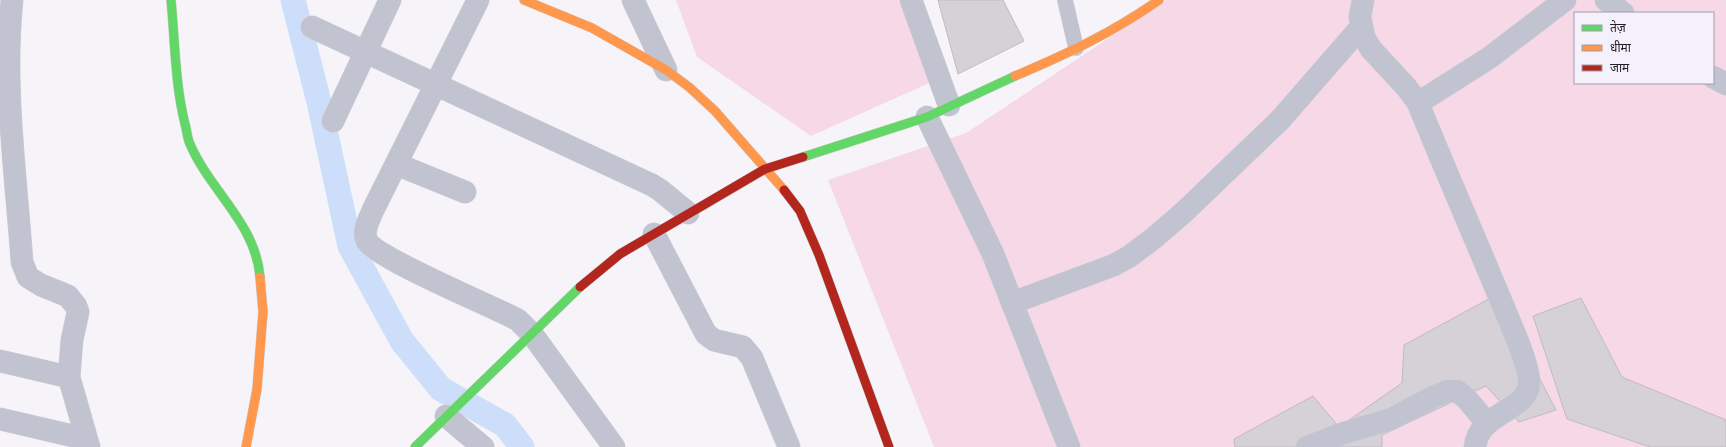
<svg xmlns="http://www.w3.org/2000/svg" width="1726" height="447" viewBox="0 0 1726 447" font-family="Mulish,'Noto Sans Devanagari',sans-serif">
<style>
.green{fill:#f6d8e7;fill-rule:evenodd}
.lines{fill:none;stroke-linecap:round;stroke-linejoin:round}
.canal{stroke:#cddefb;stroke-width:25}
.building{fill:#d6d1d7;stroke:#c0bbc1}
.lane-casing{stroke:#d0cfd3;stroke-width:16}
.street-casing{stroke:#d0cfd3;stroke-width:23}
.fast-casing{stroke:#d0cfd3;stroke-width:10}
.slow-casing{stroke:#d0cfd3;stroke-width:10}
.jam-casing{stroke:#d0cfd3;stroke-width:10}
.lane{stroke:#c1c3d0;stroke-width:15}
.street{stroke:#c1c3d0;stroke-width:22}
.fast{stroke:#63d668;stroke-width:9}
.slow{stroke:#ff974d;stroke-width:9}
.jam{stroke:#b3261e;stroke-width:9}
</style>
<rect width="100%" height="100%" fill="#f6f4f9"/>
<path class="green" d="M676,0H922L947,75L811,136L697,57Z
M1166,0H1726V447H934L828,180L966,133ZM1575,13H1713V83H1575Z"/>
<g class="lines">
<path class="canal" d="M293,0L319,102L350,246L402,341L441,389L505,425L522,447"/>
</g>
<path class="building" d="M938,0H1003L1024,41L958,74Z
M1496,295L1556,410L1519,422L1486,386L1382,435V447H1235L1234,439L1313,396L1339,427L1402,383L1404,345Z
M1581,298L1622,377L1726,420V447H1650L1567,419L1533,316Z"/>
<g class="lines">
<g class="lane-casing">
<path id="lane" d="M1065,0L1076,48"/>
</g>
<g class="street-casing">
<path id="street" d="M12,0C3,87 16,175 22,262L28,277L41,285L68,296L76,306L78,312L72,340L69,377L89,447
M478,0L373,210C369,220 362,231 367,241C376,258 494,307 518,320L532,334L614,447
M633,0L666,70
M911,0L949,105
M1363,0L1360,17L1364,37L1371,49L1407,88L1418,103C1446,172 1476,240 1504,308C1511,325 1530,367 1529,383C1529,411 1478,412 1475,447
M1606,0L1623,13
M312,27L652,185L660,190L688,213
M1713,77L1726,84
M1418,103L1489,58L1565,0
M927,117L993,254L1069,447
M333,121L390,0
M396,164L465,192
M654,234L706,334L714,340L743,347L752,358L789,447
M1012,303L1114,265L1130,256L1154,238L1184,212L1280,120L1361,27
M0,361L69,377
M446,416L483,447
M0,419L86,439
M1307,447L1341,434L1391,419L1431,398L1447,391H1457L1466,398L1487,423"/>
</g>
<g class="fast-casing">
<path id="fast" d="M171,0C175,41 175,84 185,124C187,130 187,138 190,144C210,191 256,224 260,277
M803,157L927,117L1015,76
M415,447L580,287"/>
</g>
<g class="slow-casing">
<path id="slow" d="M524,0L592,28L666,70L689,87L715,111L784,190
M1015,76C1067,54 1112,33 1159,0
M246,447L257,389L263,312L260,277"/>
</g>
<g class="jam-casing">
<path id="jam" d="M784,190L800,211L819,255L889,447
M580,287L620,254L765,169L803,157"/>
</g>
<use href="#lane" class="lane"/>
<use href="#street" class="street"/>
<use href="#fast" class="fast"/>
<use href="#slow" class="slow"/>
<use href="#jam" class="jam"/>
</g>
<rect x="1574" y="12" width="140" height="72" fill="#f5f1fc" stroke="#a19da8"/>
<rect x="1582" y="25" width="20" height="6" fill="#63d668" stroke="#a19da8"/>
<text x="1610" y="32" font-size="12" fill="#24202a">तेज़</text>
<rect x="1582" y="45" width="20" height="6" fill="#ff974d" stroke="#a19da8"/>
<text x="1610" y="52" font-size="12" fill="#24202a">धीमा</text>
<rect x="1582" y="65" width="20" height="6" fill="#b3261e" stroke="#a19da8"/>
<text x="1610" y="72" font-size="12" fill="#24202a">जाम</text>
</svg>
